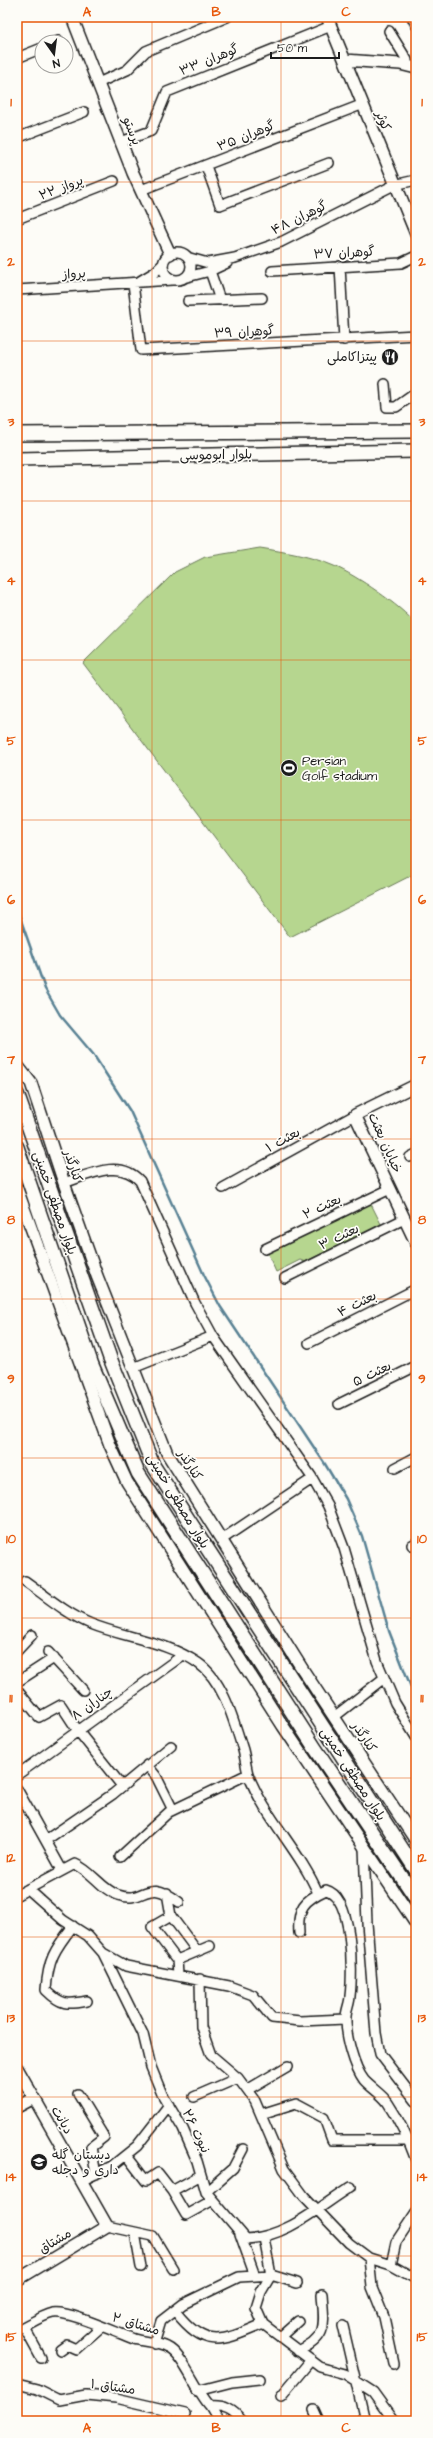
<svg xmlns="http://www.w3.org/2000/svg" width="433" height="2438" viewBox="0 0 433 2438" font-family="'Architects Daughter','Playpen Sans Arabic',sans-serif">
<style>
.green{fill:#b6d68f;stroke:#697956}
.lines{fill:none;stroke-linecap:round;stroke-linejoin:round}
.stream{stroke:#598193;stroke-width:2.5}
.minor-casing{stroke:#1c1c1c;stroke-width:12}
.tertiary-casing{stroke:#1c1c1c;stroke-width:14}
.secondary-casing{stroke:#1c1c1c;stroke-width:16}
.minor{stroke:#fdfcf7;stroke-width:9}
.tertiary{stroke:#fdfcf7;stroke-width:11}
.secondary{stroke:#fdfcf7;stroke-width:13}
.grid{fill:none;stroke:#e8590c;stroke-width:1;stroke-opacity:0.55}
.labels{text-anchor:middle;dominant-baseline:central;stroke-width:3.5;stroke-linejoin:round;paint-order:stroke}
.street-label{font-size:13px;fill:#1c1c1c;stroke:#fdfcf7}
.poi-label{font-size:13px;fill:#1c1c1c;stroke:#fdfcf7;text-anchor:start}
.neatline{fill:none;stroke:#e8590c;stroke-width:1.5}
.grid-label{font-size:13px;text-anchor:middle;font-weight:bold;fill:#e8590c}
</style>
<rect width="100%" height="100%" fill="#fdfcf7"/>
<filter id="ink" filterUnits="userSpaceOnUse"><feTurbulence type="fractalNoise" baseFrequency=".025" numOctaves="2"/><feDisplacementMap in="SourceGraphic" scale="8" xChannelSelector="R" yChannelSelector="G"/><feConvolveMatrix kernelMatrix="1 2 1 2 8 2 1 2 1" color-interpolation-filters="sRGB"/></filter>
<g filter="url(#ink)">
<path class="green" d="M260,548C285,552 311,556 334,566C356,575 401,606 416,624V873L290,937L83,663L175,572L205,557Z
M370,1202L381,1224L305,1262L300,1260L276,1272L267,1252Z"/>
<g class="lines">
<path class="stream" d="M17,909L45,989L60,1015L93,1054L130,1111L204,1275L220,1306L325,1464L346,1499L362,1536L389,1631L416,1700"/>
<g class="minor-casing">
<path id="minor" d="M412,17L416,25
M389,31L407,60
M56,42L58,41
M17,58L42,48
M98,83L127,70L146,51L227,17
M17,138L84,112
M121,142L151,131L167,92L331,26
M206,166L220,205L329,163
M141,190L361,105
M17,219L114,181
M163 266a14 14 0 1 1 28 0a14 14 0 1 1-28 0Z
M190,258L208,263L235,258L281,242L394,185L416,180
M340,266L344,340
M210,271L220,300
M272,271L401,263L416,256
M187,277L210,271L227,263
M140,281L155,272L163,264
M133,283L141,350L416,335
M17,290L172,280
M188,301L262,298
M385,384L387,407H396L416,393
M410,1157L416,1154
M64,1183C88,1175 120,1158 140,1181L195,1303L213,1336L311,1476L328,1506L344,1548L377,1661L395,1703L416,1737
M223,1188L355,1115
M265,1249L390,1189
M285,1278L404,1219
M309,1343L416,1289
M133,1368L213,1336
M339,1404L416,1366
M395,1468L416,1457
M221,1540L312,1479
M412,1545L416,1543
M25,1581C46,1596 67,1614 91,1624C126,1638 166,1641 198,1663C224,1681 234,1722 243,1750C245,1758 246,1766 248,1774C265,1818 300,1851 318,1893
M17,1651L32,1635
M48,1652L83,1690
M17,1682L54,1658
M17,1690L39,1717L61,1705L78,1731L122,1786
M334,1717L384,1678
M147,1765L156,1776L173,1810
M17,1775L183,1655
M17,1789L62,1870
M46,1840L113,1794L171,1746
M364,1847L367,1923L376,2033L380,2054L416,2101
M120,1857L169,1812L248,1774
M28,1889L63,1920L88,1936L103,1953L126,1966L229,1986L253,1995L272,2018L300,2021L345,2019
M167,1893L171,1916L197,1951
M17,1895L75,1864C92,1871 102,1890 118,1895C146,1905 144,1875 179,1902
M171,1916L152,1927L177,1960
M73,1926C54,1950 48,1960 46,1990C61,2005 67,2005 87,2001
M299,1933C297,1908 304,1900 326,1890C353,1897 353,1972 350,1996C350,2004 345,2012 346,2020C346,2036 354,2067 364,2080C371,2088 382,2094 388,2103C400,2121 409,2141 416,2160
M103,1953L143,2034L151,2067L162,2094L183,2129L197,2161L206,2192L246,2239C287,2237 317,2208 351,2187
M178,1975L177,1960L210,1946
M200,1979L201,2027L211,2055L238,2078L255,2101L284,2169L304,2196L349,2243L369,2258L391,2265L416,2279
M247,2090L288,2066
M78,2094L104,2137L91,2147L96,2174
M194,2097L238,2078
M261,2114L296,2103L324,2118L332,2140H409
M126,2155L146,2181L158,2173L172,2191L201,2175
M81,2181L112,2166L137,2146L169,2105
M172,2191L186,2215L213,2200
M206,2192L233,2168L243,2149
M107,2226L153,2236L173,2269
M135,2233L141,2267
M240,2234L255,2276
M264,2238L271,2275L261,2292L256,2308L263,2324L320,2367L345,2374L373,2392L394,2421
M369,2258L372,2287L384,2317L394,2364
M391,2265L396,2242L416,2212
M175,2311C206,2350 221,2342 263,2324
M343,2326L365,2421
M24,2327L41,2358
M17,2330C28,2325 41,2316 53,2313C68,2310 117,2333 134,2339C144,2342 158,2342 167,2347C183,2354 196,2391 210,2406C224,2405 233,2409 242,2421
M280,2337L298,2321
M154,2344L161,2321L183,2304L239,2277L271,2275L297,2283
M60,2350L67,2345L76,2349L101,2327
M298,2351C329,2337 324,2324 322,2294
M17,2384L37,2389L59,2400L86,2395L116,2398L185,2414
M197,2391L232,2382L260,2379
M281,2396L311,2360
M210,2406L219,2421
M314,2410L319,2421"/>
</g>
<g class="tertiary-casing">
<path id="tertiary" d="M72,17L133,173L170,254
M327,17L416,234
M345,60L400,64L416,68
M17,1065L31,1083L64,1183L97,1276L167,1453L303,1670L416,1841
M416,1085L355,1115L416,1243
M17,1189L110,1445L127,1482L283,1726L416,1924
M17,2068L107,2226L17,2280
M17,2107L34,2098"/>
</g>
<g class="secondary-casing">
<path id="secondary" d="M17,434L416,431
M17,459L416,451
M17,1094L110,1358L153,1465L416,1870
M17,1147L92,1365L138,1473L315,1748L416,1898"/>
</g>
<use href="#minor" class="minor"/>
<use href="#tertiary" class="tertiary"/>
<use href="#secondary" class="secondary"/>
</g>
</g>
<path class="grid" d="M152,17V2421M281,17V2421M17,182H416M17,341H416M17,501H416M17,660H416M17,820H416M17,980H416M17,1139H416M17,1299H416M17,1458H416M17,1618H416M17,1778H416M17,1937H416M17,2097H416M17,2256H416"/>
<defs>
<g id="restaurant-disc" transform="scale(0.9)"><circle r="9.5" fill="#1c1c1c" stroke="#fdfcf7"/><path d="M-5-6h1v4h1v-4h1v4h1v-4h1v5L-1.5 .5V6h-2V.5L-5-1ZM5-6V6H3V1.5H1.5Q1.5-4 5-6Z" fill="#fff"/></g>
<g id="stadium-disc" transform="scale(0.9)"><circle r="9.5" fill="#1c1c1c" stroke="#fdfcf7"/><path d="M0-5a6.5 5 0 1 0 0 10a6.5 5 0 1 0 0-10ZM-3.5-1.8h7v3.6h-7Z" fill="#fff"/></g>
<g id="school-disc" transform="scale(0.9)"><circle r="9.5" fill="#1c1c1c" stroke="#fdfcf7"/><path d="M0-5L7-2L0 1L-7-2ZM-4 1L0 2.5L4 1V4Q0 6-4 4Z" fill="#fff"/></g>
</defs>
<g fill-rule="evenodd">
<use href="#restaurant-disc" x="390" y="357"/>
<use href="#stadium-disc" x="289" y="768"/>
<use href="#school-disc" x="39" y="2162"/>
</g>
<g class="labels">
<g class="street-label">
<text transform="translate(209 60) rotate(-22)">گوهران ۳۳</text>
<text transform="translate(383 121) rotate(68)">کوثر</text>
<text transform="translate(132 131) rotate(68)">پرستو</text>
<text transform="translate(246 136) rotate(-22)">گوهران ۳۵</text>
<text transform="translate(61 188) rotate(-21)">پرواز ۲۲</text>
<text transform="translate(299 218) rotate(-26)">گوهران ۴۸</text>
<text transform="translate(344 253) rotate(-3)">گوهران ۳۷</text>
<text transform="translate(74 274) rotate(-4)">پرواز</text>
<text transform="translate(244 332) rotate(-3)">گوهران ۳۹</text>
<text transform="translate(216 455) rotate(-1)">بلوار ابوموسی</text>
<text transform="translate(283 1140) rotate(-29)">بعثت ۱</text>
<text transform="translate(385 1143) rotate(66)">خیابان بعثت</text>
<text transform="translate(73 1166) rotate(72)">کنارگذر</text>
<text transform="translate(55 1203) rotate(71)">بلوار مصطفی خمینی</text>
<text transform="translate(322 1207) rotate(-25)">بعثت ۲</text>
<text transform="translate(339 1237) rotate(-26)">بعثت ۳</text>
<text transform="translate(357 1304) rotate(-27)">بعثت ۴</text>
<text transform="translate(372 1374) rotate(-26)">بعثت ۵</text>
<text transform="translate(190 1465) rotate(58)">کنارگذر</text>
<text transform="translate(178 1501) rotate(59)">بلوار مصطفی خمینی</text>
<text transform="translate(92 1704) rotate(-36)">چناران ۸</text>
<text transform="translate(364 1737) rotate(57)">کنارگذر</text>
<text transform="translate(353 1774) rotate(57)">بلوار مصطفی خمینی</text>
<text transform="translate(62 2120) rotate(60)">دیانت</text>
<text transform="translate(196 2131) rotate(64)">نبوت ۲۶</text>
<text transform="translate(55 2241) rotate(-31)">مشتاق</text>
<text transform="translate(136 2324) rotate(17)">مشتاق ۲</text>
<text transform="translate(113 2387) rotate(8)">مشتاق ۱</text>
</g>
<g class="poi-label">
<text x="377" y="357" text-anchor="end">پیتزاکاملی</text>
<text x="302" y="761">Persian<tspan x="302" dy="15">Golf stadium</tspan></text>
<text x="52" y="2155">دبستان گله<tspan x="52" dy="15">داری و دجله</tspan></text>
</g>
</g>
<rect width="433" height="2438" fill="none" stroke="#fdfcf7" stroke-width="44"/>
<g transform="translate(54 54) rotate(166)"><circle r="19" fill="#fdfcf7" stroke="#a3a29f"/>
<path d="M0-3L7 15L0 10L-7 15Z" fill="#1c1c1c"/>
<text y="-6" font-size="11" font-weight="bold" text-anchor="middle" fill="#1c1c1c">N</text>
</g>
<path d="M271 52v6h68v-6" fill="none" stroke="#1c1c1c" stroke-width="2"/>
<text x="277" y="52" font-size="12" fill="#1c1c1c" stroke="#fdfcf7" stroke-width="3" paint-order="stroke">50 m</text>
<rect x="22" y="22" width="389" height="2394" class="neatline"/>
<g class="grid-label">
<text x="87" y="16">A</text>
<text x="216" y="16">B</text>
<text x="346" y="16">C</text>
<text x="11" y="106">1</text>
<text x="422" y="106">1</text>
<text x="11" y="266">2</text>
<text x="422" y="266">2</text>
<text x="11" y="426">3</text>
<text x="422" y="426">3</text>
<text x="11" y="585">4</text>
<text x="422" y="585">4</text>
<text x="11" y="745">5</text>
<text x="422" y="745">5</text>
<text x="11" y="904">6</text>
<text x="422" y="904">6</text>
<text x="11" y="1064">7</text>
<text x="422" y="1064">7</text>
<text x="11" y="1224">8</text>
<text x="422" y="1224">8</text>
<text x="11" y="1383">9</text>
<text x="422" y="1383">9</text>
<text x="11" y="1543">10</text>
<text x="422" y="1543">10</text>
<text x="11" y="1702">11</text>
<text x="422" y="1702">11</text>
<text x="11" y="1862">12</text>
<text x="422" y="1862">12</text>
<text x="11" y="2022">13</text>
<text x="422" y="2022">13</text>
<text x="11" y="2181">14</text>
<text x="422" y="2181">14</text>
<text x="11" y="2341">15</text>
<text x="422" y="2341">15</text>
<text x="87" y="2432">A</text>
<text x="216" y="2432">B</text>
<text x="346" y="2432">C</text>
</g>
</svg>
